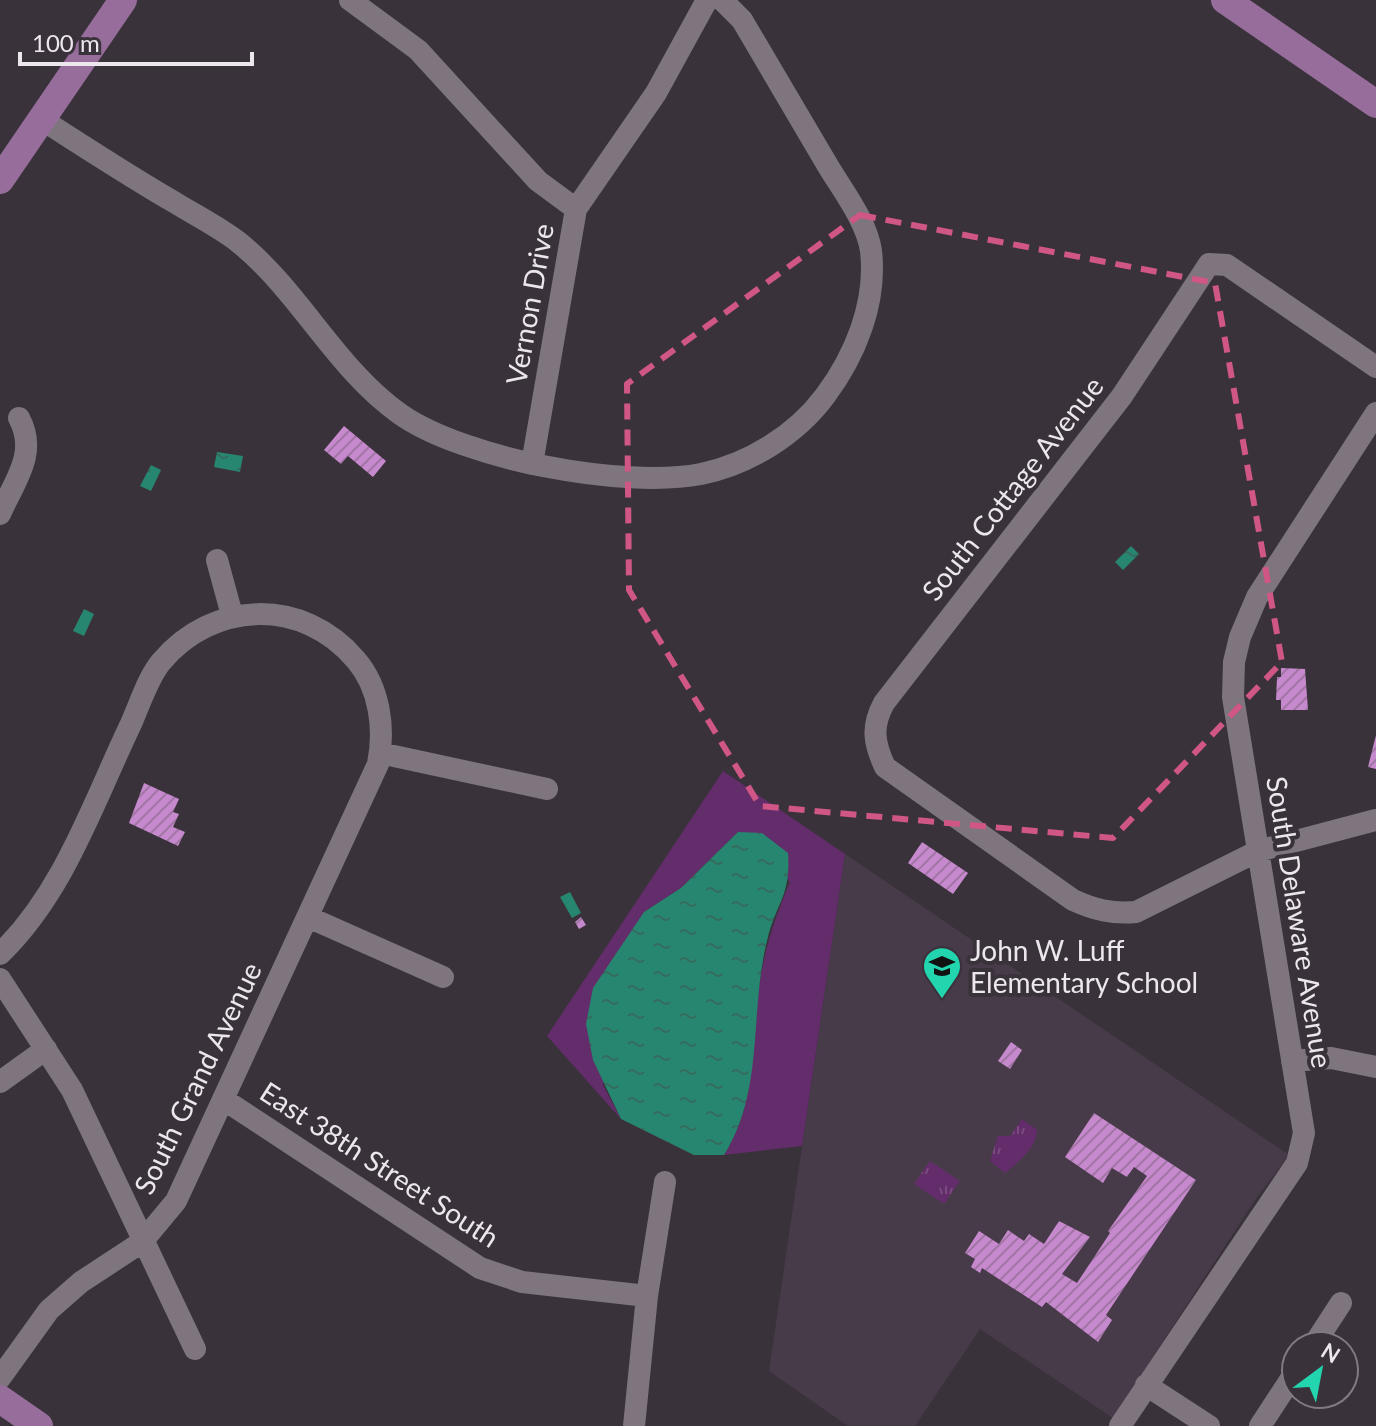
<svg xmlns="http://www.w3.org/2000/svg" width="1376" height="1426" viewBox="0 0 1376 1426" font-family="Lato,sans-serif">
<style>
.built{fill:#473b49}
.grass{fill:#632c6a}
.park{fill:url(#park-tufts)}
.water{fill:url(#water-ripples)}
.building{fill:url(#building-hatch)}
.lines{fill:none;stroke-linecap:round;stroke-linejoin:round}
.minor{stroke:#7e757f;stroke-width:22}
.major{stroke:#976e9b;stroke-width:28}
.marked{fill:none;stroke:#cf5686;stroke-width:6;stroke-dasharray:16 10;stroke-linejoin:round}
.labels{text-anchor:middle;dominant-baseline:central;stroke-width:8;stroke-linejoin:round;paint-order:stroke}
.street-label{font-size:28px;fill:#ece7ec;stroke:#3a323b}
.poi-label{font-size:28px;fill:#ece7ec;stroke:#3a323b;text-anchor:start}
</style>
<defs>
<pattern id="park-tufts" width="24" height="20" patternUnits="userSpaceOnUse" patternTransform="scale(2)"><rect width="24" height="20" fill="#632c6a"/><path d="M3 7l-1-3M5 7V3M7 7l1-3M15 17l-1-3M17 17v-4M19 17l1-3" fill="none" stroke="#7a4b7f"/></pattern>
<pattern id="water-ripples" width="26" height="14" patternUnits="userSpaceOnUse" patternTransform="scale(2)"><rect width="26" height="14" fill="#27866f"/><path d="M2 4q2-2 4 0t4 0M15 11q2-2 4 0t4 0" fill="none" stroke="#346c5f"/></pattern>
<pattern id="building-hatch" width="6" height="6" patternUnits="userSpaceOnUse" patternTransform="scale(2)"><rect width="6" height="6" fill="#c789cd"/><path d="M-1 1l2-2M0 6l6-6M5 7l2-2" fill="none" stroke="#a175a5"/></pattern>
</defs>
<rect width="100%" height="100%" fill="#3a323b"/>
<path class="built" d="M845,854L1289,1155L1255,1200L1113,1418L980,1329L915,1426H848L769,1371Z"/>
<path class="grass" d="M723,771L845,854L802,1146L724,1155C757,1103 751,1046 759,988C764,950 775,917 790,882L738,832L681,888L644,912L603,1085L621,1119L547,1036Z"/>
<path class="park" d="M1022,1119L1037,1130C1037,1147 1018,1163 1005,1173L990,1161L998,1136H1010Z
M930,1161L960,1181L944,1204L914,1184Z"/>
<path class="water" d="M217,452L243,456L240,472L214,467Z
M151,465L161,470L151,491L140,486Z
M1131,546L1139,554L1123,570L1115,562Z
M84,609L94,614L84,636L73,631Z
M738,832L762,833L788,853C791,897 776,902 767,941C749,1012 765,1090 724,1155H694L621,1119L593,1060L586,1024L593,988L644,912L681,888Z
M570,892L581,913L572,918L560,897Z"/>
<path class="building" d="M344,426L386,461L373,477L348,456L341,464L324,450Z
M1281,668L1305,669L1308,710H1281V700H1276L1277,677H1281Z
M1376,735V769L1368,767Z
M144,783L179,799L173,812L179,814L173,827L185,832L178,846L129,823Z
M922,842L968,873L953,894L908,863Z
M581,917L586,925L579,929L575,922Z
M1011,1042L1022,1050L1010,1069L998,1061Z
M1094,1113L1196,1180L1106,1315L1112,1320L1098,1342L1046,1302L1042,1307L982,1268L980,1273L971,1267L975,1259L965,1253L979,1231L999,1244L1008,1230L1024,1241L1029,1234L1044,1244L1059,1221L1090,1237L1062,1274L1077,1283L1110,1233L1108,1231L1147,1176L1134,1167L1127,1177L1112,1168L1103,1183L1065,1157Z"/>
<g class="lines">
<path class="minor" d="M350,0L418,50L538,181L576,209
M41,119C85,147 129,176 174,202C195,215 217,226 237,241C299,290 335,368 400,414C464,459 624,489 701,474C749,464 796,435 825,396C855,356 877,303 871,251C867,222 843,191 828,166C800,118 771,69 742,20L722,0
M1376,367L1227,265L1209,264L1122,396L884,703C871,727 874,743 885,767L1073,900C1095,910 1112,914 1136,912L1258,851L1376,820
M532,464L576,209L656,93L707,0
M0,514C15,480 38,453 19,418
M217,560L232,615
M380,753L547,789
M308,917L443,977
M0,954C63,893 92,806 129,728C139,707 147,679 161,662C213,600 303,597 356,660C380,688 385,729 378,764L176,1201L142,1242L81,1282L49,1310L0,1378
M0,979L72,1090L195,1349
M1292,1061L1331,1058L1376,1067
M0,1082L46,1049
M223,1099L480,1268L522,1282L647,1296
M1313,1346L1341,1303
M1146,1385L1209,1426
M634,1426L647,1296L665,1182
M1120,1426L1297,1163L1304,1133L1233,697L1234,662L1240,637L1257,597L1376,413
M1260,1426L1296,1371"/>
<path class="major" d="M1225,0L1376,104
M0,180L123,0
M0,1399L39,1426"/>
</g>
<path class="marked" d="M860,215L1215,283L1282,662L1113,838L760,806L629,590L627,384Z"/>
<defs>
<g id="school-pin" transform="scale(2)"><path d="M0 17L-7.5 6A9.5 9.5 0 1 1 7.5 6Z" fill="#23d5af" stroke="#3a323b"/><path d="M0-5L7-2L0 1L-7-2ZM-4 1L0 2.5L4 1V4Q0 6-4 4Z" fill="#111"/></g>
</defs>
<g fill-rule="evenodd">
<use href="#school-pin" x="942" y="966"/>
</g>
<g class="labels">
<g class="street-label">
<text transform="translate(529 304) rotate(-80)">Vernon Drive</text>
<text transform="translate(1012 488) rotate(-52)">South Cottage Avenue</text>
<text transform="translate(1300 922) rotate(81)">South Delaware Avenue</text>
<text transform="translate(197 1078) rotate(-64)">South Grand Avenue</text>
<text transform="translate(380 1164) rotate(33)">East 38th Street South</text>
</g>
<g class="poi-label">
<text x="970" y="950">John W. Luff<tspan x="970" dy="32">Elementary School</tspan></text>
</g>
</g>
<g transform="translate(1320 1370) rotate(32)"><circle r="38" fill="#3a323b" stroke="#817a82" stroke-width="2"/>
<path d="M0-6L14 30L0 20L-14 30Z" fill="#23d5af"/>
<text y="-12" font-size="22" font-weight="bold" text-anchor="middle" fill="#ece7ec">N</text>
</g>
<path d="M20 52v12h232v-12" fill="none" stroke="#ece7ec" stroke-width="4"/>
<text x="32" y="52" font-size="24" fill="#ece7ec" stroke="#3a323b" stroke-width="6" paint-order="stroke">100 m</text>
</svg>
